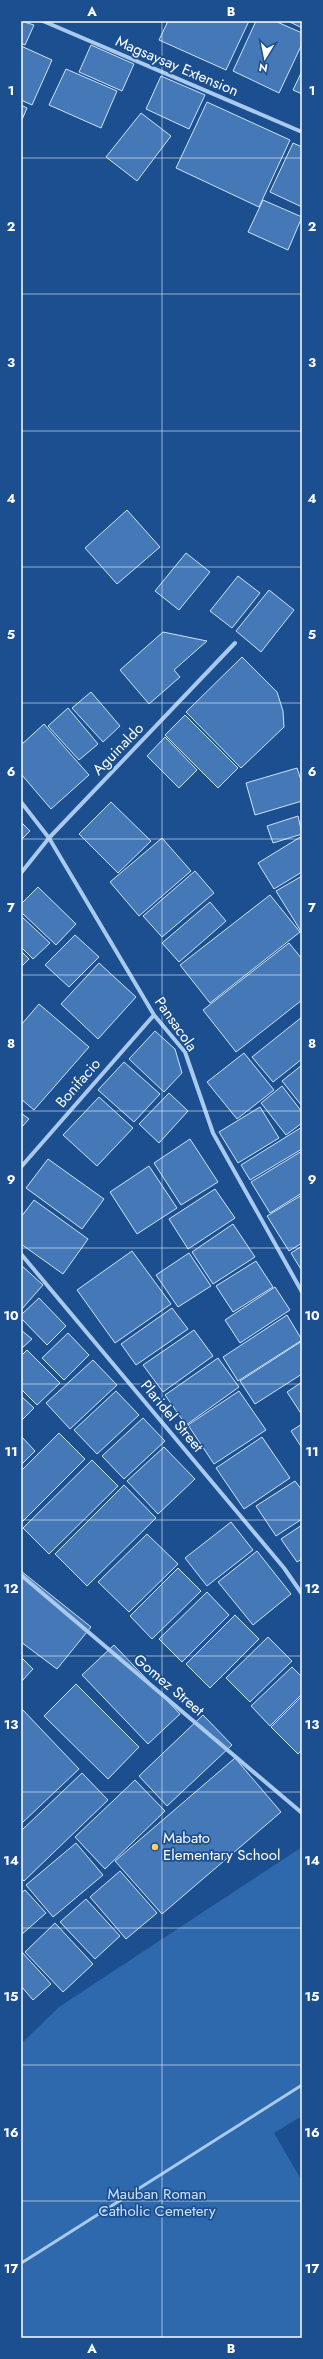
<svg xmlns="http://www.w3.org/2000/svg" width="323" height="2359" viewBox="0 0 323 2359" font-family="Jost,sans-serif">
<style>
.green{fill:#2e69ad}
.building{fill:#4478b7;stroke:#cfe3fa}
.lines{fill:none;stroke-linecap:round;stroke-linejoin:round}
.service{stroke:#a9c9ee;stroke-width:3}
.minor{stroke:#a9c9ee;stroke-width:4}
.grid{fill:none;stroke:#fff;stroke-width:1;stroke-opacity:0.55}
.poi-dot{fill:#ffd166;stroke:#1b4f8f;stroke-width:1.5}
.labels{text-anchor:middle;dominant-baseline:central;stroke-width:3.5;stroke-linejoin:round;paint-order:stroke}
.street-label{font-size:15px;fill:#fff;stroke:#1b4f8f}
.poi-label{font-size:15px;fill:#fff;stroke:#1b4f8f;text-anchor:start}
.park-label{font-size:15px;fill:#cfe3fa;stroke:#1b4f8f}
.neatline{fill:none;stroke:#fff;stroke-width:1.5}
.grid-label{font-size:13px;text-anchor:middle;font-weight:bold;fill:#fff}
</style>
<rect width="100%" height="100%" fill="#1b4f8f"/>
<path class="green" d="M302,1847V2116L274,2133L302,2181V2338H21V2044L59,2007Z"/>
<path class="building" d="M21,21L34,25L25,45L21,43Z
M168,21H249L226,70L159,40Z
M256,21H275L302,33V44L279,93L233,71Z
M288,21H302V28Z
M91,45L134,64L122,91L79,72Z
M21,46L52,60L32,105L21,100Z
M66,69L117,91L101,128L49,105Z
M302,71V94L293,90Z
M161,76L205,95L189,129L146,109Z
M207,102L290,140L259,207L176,168Z
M21,105L27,108L21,122Z
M141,113L171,136L137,181L106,157Z
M293,143L302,147V207L270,192Z
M263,200L302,217L288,250L248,232Z
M127,510L160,547L117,584L85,548Z
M186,553L210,572L179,610L155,591Z
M238,576L260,593L232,628L210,611Z
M269,590L294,610L261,652L236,631Z
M163,632L207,641L174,670L180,677L149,704L120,670Z
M242,657L277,692L283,711L284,727L241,768L186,712Z
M91,692L120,726L103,742L72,708Z
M68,708L98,744L79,760L48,726Z
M185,715L238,768L218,788L165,735Z
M44,724L89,775L51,809L21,774V745Z
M165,737L197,770L179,788L147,756Z
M297,768L302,783V801L255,815L246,783Z
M111,802L151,841L118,873L79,834Z
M298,816L302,834L273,843L267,826Z
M21,822L30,831L21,840Z
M302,836V872L274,889L258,863Z
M162,838L191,871L139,916L110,882Z
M195,871L214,893L162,937L143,916Z
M302,876V933L276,891Z
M38,887L76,924L56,945L21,912V904Z
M270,895L300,932L210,1003L180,965Z
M210,902L226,921L179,962L162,943Z
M21,916L50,943L33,959L21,947Z
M75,935L99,957L69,987L45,965Z
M289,943L302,959V1000L236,1052L203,1010Z
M21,951L29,959L21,967Z
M99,963L136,997L98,1039L61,1004Z
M39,1004L89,1047L34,1110L21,1099V1025Z
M302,1017V1059L273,1082L252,1057Z
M155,1031L175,1049L182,1073L164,1092L129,1059Z
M244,1053L274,1090L237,1119L207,1082Z
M124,1062L160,1094L134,1122L98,1090Z
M302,1065V1106L282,1081Z
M282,1086L302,1112V1123L286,1135L261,1103Z
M169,1093L188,1111L159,1143L139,1124Z
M99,1097L133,1128L97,1166L63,1135Z
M260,1107L279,1138L238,1163L219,1132Z
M21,1113L29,1119L21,1128Z
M302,1127V1149L250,1180L241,1165Z
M190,1139L218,1182L181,1205L154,1163Z
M302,1151V1193L270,1213L251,1182Z
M48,1159L104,1199L82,1229L26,1188Z
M149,1166L177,1208L137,1234L110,1192Z
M215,1189L235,1218L188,1249L169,1219Z
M302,1195V1243L289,1251L267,1216Z
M34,1200L88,1239L63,1274L21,1244V1217Z
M233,1224L255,1257L213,1284L192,1252Z
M302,1246V1271L291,1253Z
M132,1251L171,1304L115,1343L77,1290Z
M189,1253L211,1286L178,1307L156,1275Z
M256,1261L273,1287L233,1312L216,1286Z
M21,1265L43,1285L21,1310Z
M275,1287L290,1310L240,1343L225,1320Z
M39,1298L66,1326L47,1345L21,1318V1315Z
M172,1308L188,1329L136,1365L121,1344Z
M287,1315L302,1340L238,1381L223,1357Z
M21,1330L32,1339L21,1349Z
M194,1330L213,1356L163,1392L143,1365Z
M68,1333L89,1355L64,1380L42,1358Z
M302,1341V1374L255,1404L240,1381Z
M27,1350L60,1383L37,1405L21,1389V1356Z
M218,1358L239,1387L186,1425L165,1395Z
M93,1360L117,1385L70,1429L46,1403Z
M302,1382V1415L287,1392Z
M116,1391L139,1415L97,1454L74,1430Z
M239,1391L266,1430L214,1464L188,1425Z
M21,1396L34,1408L21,1421Z
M143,1418L165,1441L124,1479L102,1456Z
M302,1424V1448L291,1431Z
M59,1433L85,1459L21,1523V1471Z
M21,1436L35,1451L21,1465Z
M262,1437L290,1478L244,1509L216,1468Z
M164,1447L195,1479L158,1514L127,1481Z
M92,1460L118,1486L49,1554L23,1528Z
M295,1481L302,1490V1519L276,1536L256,1506Z
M124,1485L156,1518L87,1586L55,1554Z
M231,1522L253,1550L207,1586L185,1558Z
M302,1525V1559L297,1562L281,1539Z
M147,1534L178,1564L129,1612L98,1582Z
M257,1551L291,1594L253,1625L218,1582Z
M178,1568L201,1591L152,1639L130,1616Z
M21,1571L91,1627L57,1669L21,1642Z
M207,1592L229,1615L182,1662L159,1639Z
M235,1615L259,1639L210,1688L186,1664Z
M268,1637L292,1661L250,1702L226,1678Z
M114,1645L180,1714L148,1744L82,1675Z
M21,1657L33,1669L21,1682Z
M292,1667L302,1677V1694L270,1726L251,1706Z
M76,1684L139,1747L108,1779L44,1716Z
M302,1696V1750L298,1754L271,1727Z
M21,1708L79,1769L21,1824Z
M203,1715L232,1745L167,1806L139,1776Z
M235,1758L281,1812L162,1914L115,1861Z
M82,1773L108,1800L24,1881L21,1878V1831Z
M135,1780L165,1811L105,1869L75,1837Z
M76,1843L103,1875L53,1917L26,1885Z
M120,1871L157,1913L126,1939L90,1897Z
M25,1890L46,1913L21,1935V1893Z
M86,1899L120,1936L95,1959L60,1922Z
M55,1923L93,1964L63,1992L25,1952Z
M21,1951L51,1984L33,2000L21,1986Z"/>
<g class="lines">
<path class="service" d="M23,2262L302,2085"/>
<path class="minor" d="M43,21L302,132
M21,802L49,838L154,1015L185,1052L213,1133L302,1292
M21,873L49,838L235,643
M21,1167L154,1015
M21,1254L284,1568L302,1594
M21,1575L302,1813"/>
</g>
<path class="grid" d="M162,21V2338M21,158H302M21,294H302M21,431H302M21,567H302M21,703H302M21,839H302M21,975H302M21,1111H302M21,1248H302M21,1384H302M21,1520H302M21,1656H302M21,1792H302M21,1928H302M21,2065H302M21,2201H302"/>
<circle class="poi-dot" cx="155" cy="1847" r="4"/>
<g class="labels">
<g class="street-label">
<text transform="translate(177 66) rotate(23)">Magsaysay Extension</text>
<text transform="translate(118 749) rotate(-46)">Aguinaldo</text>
<text transform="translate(176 1024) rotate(55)">Pansacola</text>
<text transform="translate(78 1083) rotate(-49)">Bonifacio</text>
<text transform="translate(172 1416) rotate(50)">Plaridel Street</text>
<text transform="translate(169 1685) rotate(40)">Gomez Street</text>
</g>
<g class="poi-label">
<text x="163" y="1838">Mabato<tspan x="163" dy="17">Elementary School</tspan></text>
</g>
<g class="park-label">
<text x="157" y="2194">Mauban Roman<tspan x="157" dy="17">Catholic Cemetery</tspan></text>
</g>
</g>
<rect width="323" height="2359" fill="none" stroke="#1b4f8f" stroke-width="44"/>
<g transform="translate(265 58) rotate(190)" stroke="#1b4f8f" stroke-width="3" paint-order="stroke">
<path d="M0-3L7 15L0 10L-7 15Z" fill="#ffffff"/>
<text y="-6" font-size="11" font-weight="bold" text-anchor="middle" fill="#ffffff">N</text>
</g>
<rect x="22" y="22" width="279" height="2315" class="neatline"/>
<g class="grid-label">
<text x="92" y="16">A</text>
<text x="231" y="16">B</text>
<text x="11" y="95">1</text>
<text x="312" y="95">1</text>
<text x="11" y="231">2</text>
<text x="312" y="231">2</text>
<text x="11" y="367">3</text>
<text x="312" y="367">3</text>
<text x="11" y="503">4</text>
<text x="312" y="503">4</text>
<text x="11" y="639">5</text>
<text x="312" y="639">5</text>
<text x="11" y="776">6</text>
<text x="312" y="776">6</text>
<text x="11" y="912">7</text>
<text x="312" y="912">7</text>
<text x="11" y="1048">8</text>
<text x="312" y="1048">8</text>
<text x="11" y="1184">9</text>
<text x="312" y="1184">9</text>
<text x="11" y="1320">10</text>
<text x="312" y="1320">10</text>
<text x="11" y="1456">11</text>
<text x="312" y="1456">11</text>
<text x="11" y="1593">12</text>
<text x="312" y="1593">12</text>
<text x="11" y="1729">13</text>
<text x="312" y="1729">13</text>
<text x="11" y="1865">14</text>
<text x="312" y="1865">14</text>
<text x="11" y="2001">15</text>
<text x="312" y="2001">15</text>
<text x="11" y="2137">16</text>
<text x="312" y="2137">16</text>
<text x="11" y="2273">17</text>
<text x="312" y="2273">17</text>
<text x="92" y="2353">A</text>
<text x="231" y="2353">B</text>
</g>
</svg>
